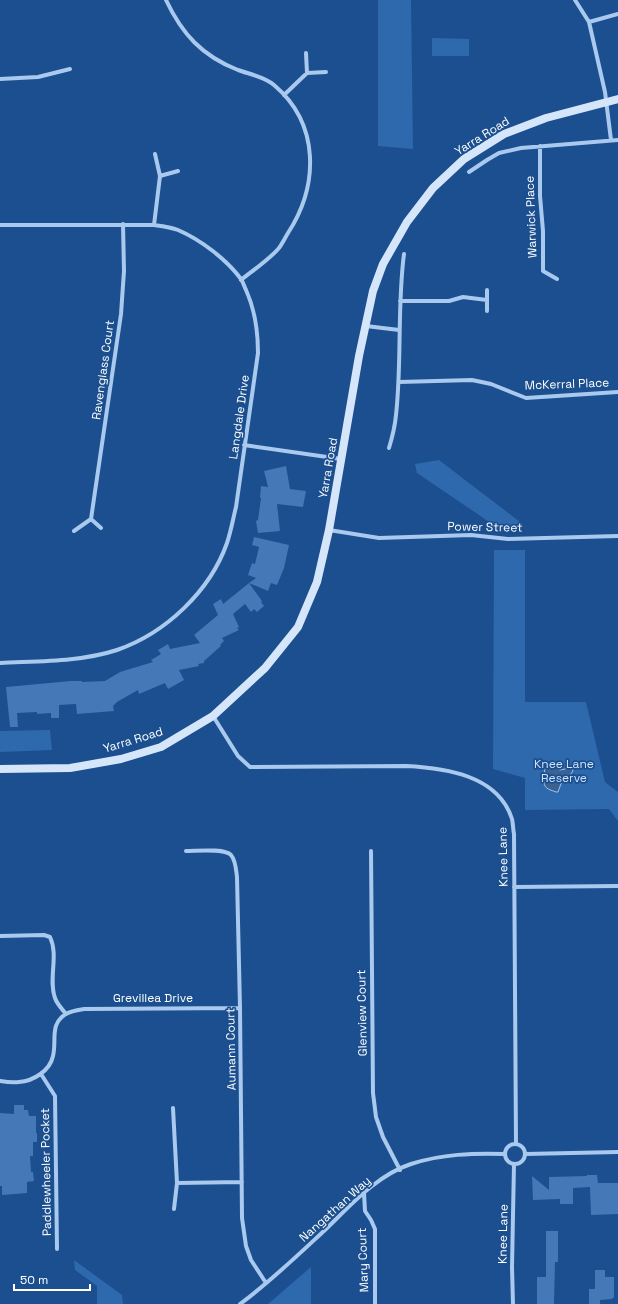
<svg xmlns="http://www.w3.org/2000/svg" width="618" height="1304" viewBox="0 0 618 1304" font-family="'Space Grotesk',sans-serif">
<style>
.green{fill:#2e69ad}
.water{fill:#3c6290;stroke:#9cc4f0}
.building{fill:#4478b7}
.lines{fill:none;stroke-linecap:round;stroke-linejoin:round}
.street{stroke:#a9c9ee;stroke-width:4}
.secondary{stroke:#d6e6fa;stroke-width:8}
.labels{text-anchor:middle;dominant-baseline:central;stroke-width:3.5;stroke-linejoin:round;paint-order:stroke}
.street-label{font-size:12px;fill:#fff;stroke:#1b4f8f}
.park-label{font-size:12px;fill:#cfe3fa;stroke:#1b4f8f}
</style>
<rect width="100%" height="100%" fill="#1b4f8f"/>
<path class="green" d="M378,0H411L413,149L378,146Z
M432,38L469,39V56H432Z
M439,460L524,525L498,528L417,473L415,464Z
M494,550H525V702H586L605,782L618,792V821L609,809L525,810V778L493,769Z
M50,730L52,750L0,752V731Z
M74,1260L122,1295L123,1304H97V1286L75,1270Z
M311,1267V1304H268Z"/>
<path class="water" d="M550,767H555L560,770L570,768L572,769L573,771L568,778L562,781L558,792H556C551,790 544,789 544,782L548,780L549,776L544,771L546,768Z"/>
<path class="building" d="M286,466L290,489L306,491L303,507L277,504L280,531L258,533L256,521L258,520L261,498H260L261,486L268,487L264,471Z
M254,537L289,545L284,568L277,585L271,583L268,591L249,583L256,578L248,575L252,563L255,564L259,547L252,545Z
M249,583L262,601L261,602L264,606L257,612L254,609L251,612L245,604L233,614L239,627L237,628L239,630L222,638L224,641L220,645L221,646L204,661V663L198,664L199,666L179,670L184,680L168,689L165,683L139,694L138,690L117,702L113,706L114,711L77,714L76,704L59,705V718H51V713L37,714V712L17,713L18,727H10L6,687L71,681H82V682L105,681L120,672L153,662L151,660L161,654L158,650L168,644L170,649L200,643L194,635L218,615L213,604L221,599L223,604Z
M14,1105H24V1110H28L29,1116H36V1133H37V1142H33V1156H30L31,1172H33L34,1181L27,1182V1193L2,1195V1186H0V1113L14,1114Z
M587,1175H597L598,1183H618V1214L591,1215L590,1187L573,1188V1204H560V1199L533,1200L532,1176L549,1190V1177L587,1176Z
M546,1231H558V1262H555L554,1304H537V1277H546Z
M595,1270H605V1277H614V1297L612,1299L600,1300V1304H589V1289H595Z"/>
<g class="lines">
<path class="street" d="M166,0C182,34 202,56 238,70C249,74 265,77 274,85C320,124 319,185 288,233C285,238 282,244 279,248C270,259 252,271 241,280
M575,0L589,22L605,92L611,140
M589,22L618,14
M306,53L307,73
M0,79L38,77L70,69
M284,95L307,73L326,72
M540,146V196L543,231V271L557,279
M155,154L160,176L178,171
M469,172L487,160L499,153L521,148L618,140
M0,225H154C162,226 171,227 178,230C201,240 226,259 241,279C243,282 244,286 246,290C255,310 258,330 258,353L236,507C233,519 231,531 227,543C210,591 166,633 117,650C80,662 39,661 0,663
M154,225L160,176
M487,290V311
M400,301H449L463,297L487,300
M366,326L399,330
M399,382L472,380L491,384L526,398L618,392
M244,445L341,459
M389,448C392,438 395,426 396,415C402,362 397,307 404,254
M91,519L121,314L124,271L123,224
M329,530L379,538L471,535L508,539L618,536
M74,531L91,519L101,528
M213,716L238,756L250,767L406,766C445,768 498,775 512,819C513,823 513,829 514,834L516,1144
M186,851C197,851 224,848 231,855C236,861 236,870 237,877L240,1008L242,1218L246,1246L251,1260L266,1283
M371,851L373,1093L376,1117L383,1137L400,1170
M514,887L618,886
M0,936L44,935L50,937C59,956 48,979 55,998C57,1004 62,1009 66,1014
M41,1074L55,1096L57,1249
M0,1081C6,1082 13,1083 19,1082C33,1081 50,1071 53,1056C57,1041 49,1024 66,1014C71,1011 78,1010 84,1009L240,1008
M173,1108L177,1183L174,1209
M505 1154a10 10 0 1 1 20 0a10 10 0 1 1-20 0Z
M525,1154L618,1152
M177,1183L242,1182
M364,1193L365,1211L371,1220L375,1229V1304
M240,1304C270,1282 297,1256 325,1230C350,1206 377,1175 411,1164C442,1154 473,1153 505,1154
M513,1304L512,1267L514,1164"/>
<path class="secondary" d="M0,769L70,768L121,759L161,747L213,716L265,668L298,627L317,582L329,530L359,356L373,291L383,264L407,222L433,188L464,159L504,134L546,118L618,99"/>
</g>
<g class="labels">
<g class="street-label">
<text transform="translate(482 136) rotate(-32)">Yarra Road</text>
<text transform="translate(531 217) rotate(-92)">Warwick Place</text>
<text transform="translate(103 370) rotate(-82)">Ravenglass Court</text>
<text transform="translate(567 384) rotate(-2)">McKerral Place</text>
<text transform="translate(239 417) rotate(-82)">Langdale Drive</text>
<text transform="translate(328 468) rotate(-80)">Yarra Road</text>
<text transform="translate(485 527) rotate(1)">Power Street</text>
<text transform="translate(133 740) rotate(-17)">Yarra Road</text>
<text transform="translate(503 857) rotate(-91)">Knee Lane</text>
<text x="153" y="998">Grevillea Drive</text>
<text transform="translate(362 1013) rotate(-91)">Glenview Court</text>
<text transform="translate(231 1049) rotate(-91)">Aumann Court</text>
<text transform="translate(46 1172) rotate(-91)">Paddlewheeler Pocket</text>
<text transform="translate(335 1209) rotate(-42)">Nangathan Way</text>
<text transform="translate(503 1234) rotate(-89)">Knee Lane</text>
<text transform="translate(363 1260) rotate(-92)">Mary Court</text>
</g>
<g class="park-label">
<text x="564" y="764">Knee Lane<tspan x="564" dy="14">Reserve</tspan></text>
</g>
</g>
<path d="M14 1284v6h76v-6" fill="none" stroke="#ffffff" stroke-width="2"/>
<text x="20" y="1284" font-size="12" fill="#ffffff" stroke="#1b4f8f" stroke-width="3" paint-order="stroke">50 m</text>
</svg>
